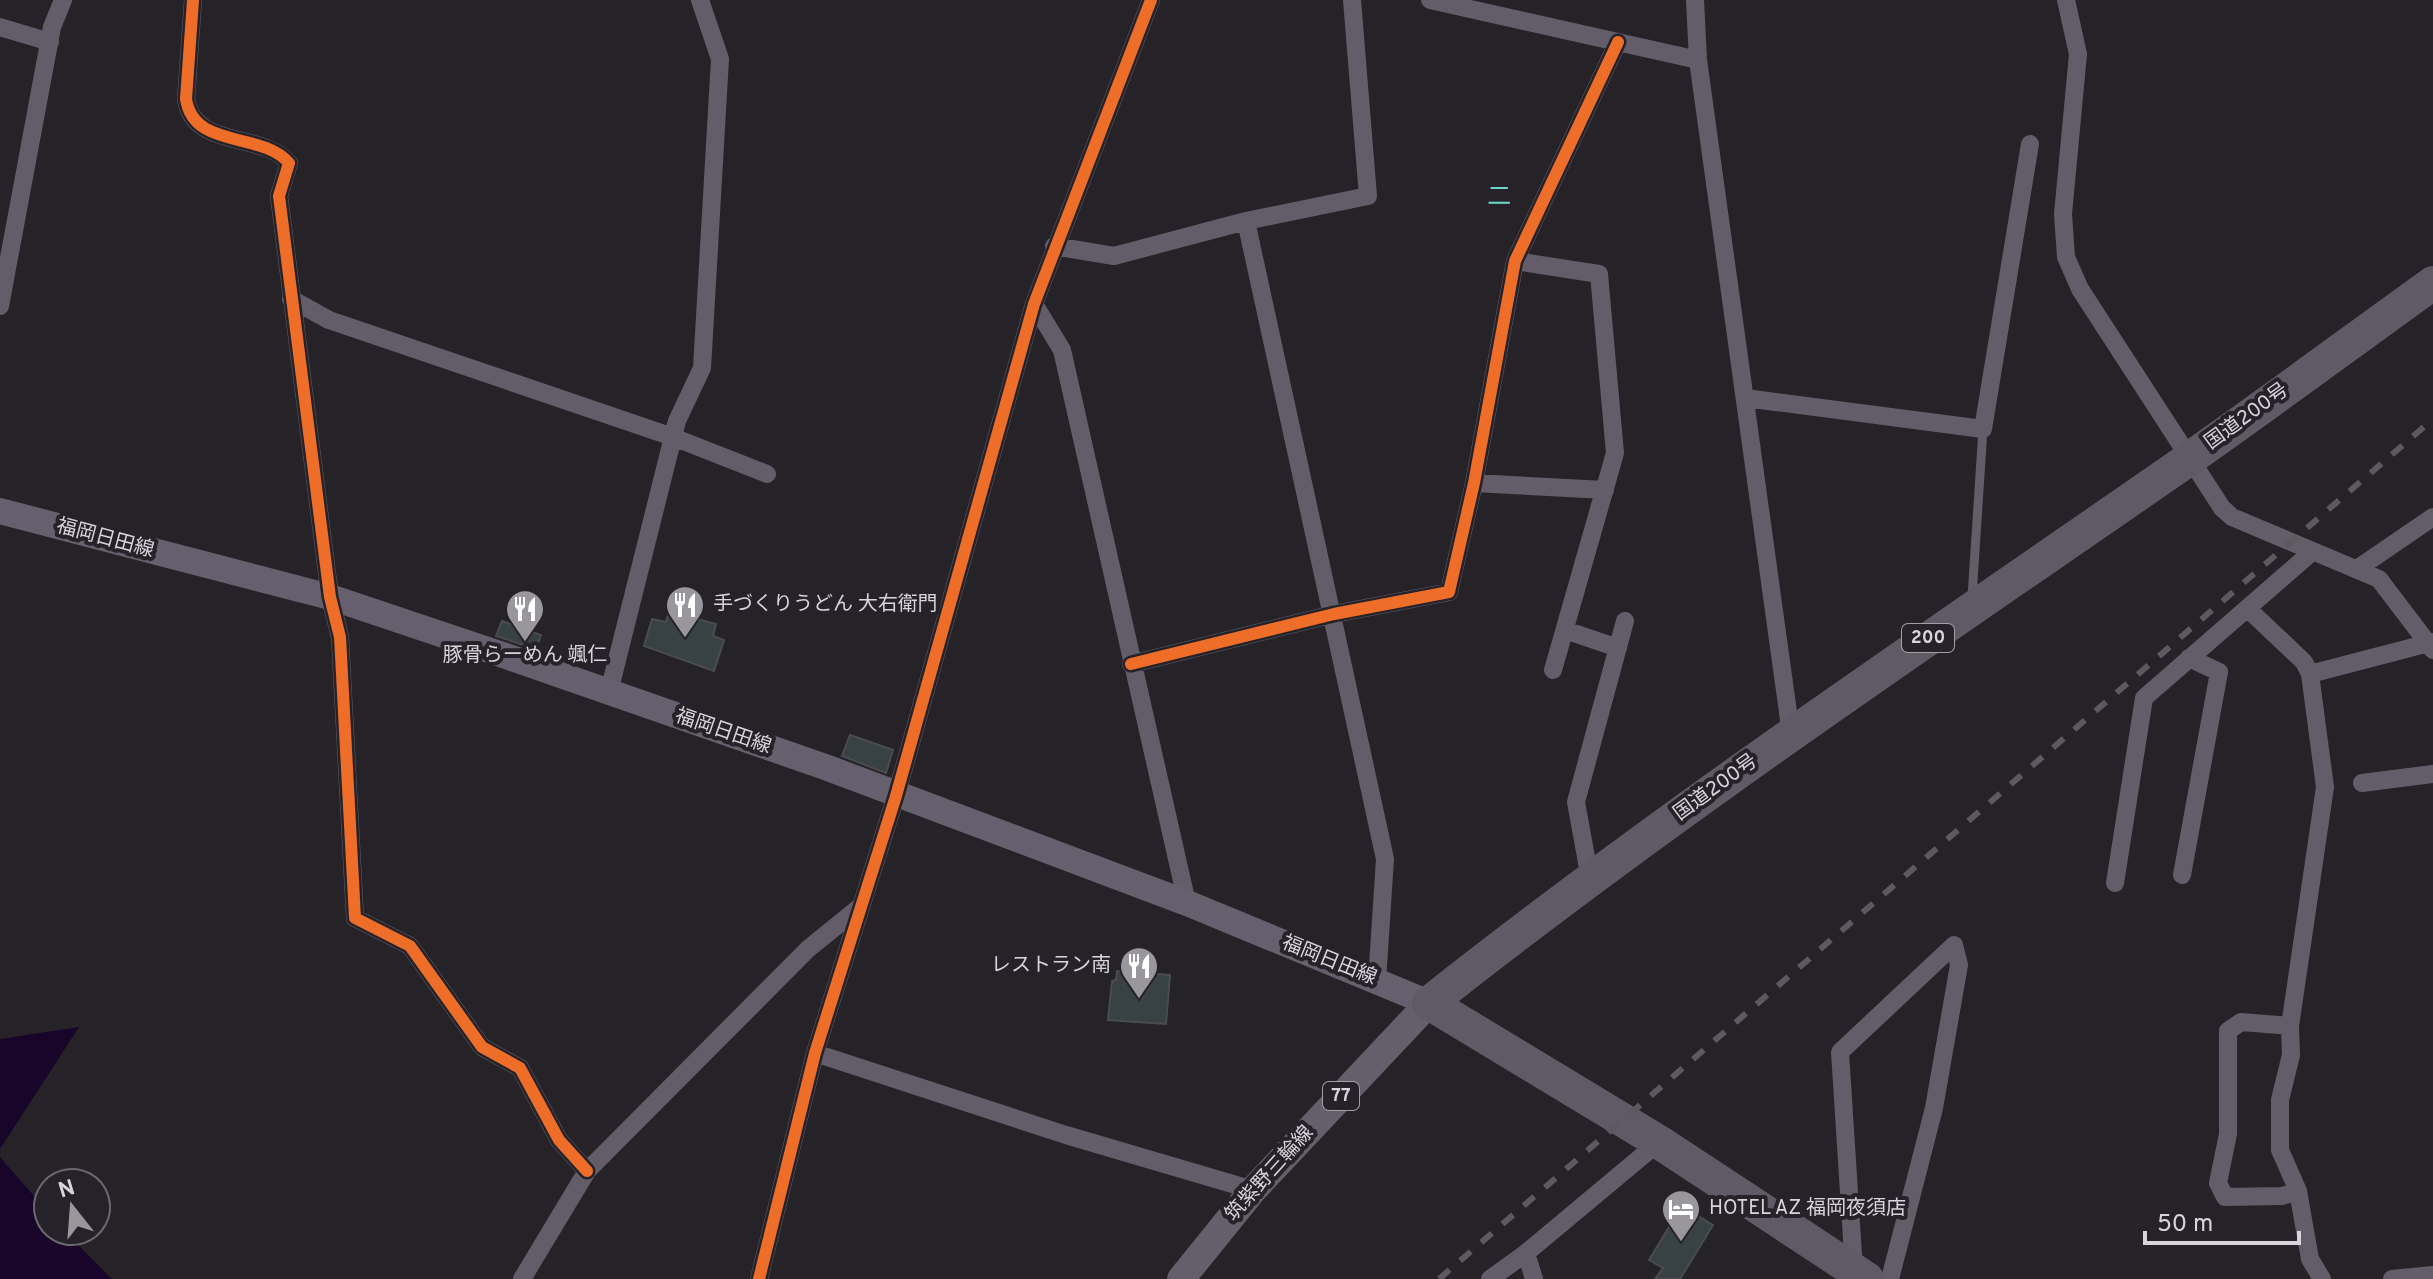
<svg xmlns="http://www.w3.org/2000/svg" width="2433" height="1279" viewBox="0 0 2433 1279" font-family="Overpass,'Noto Sans JP',sans-serif">
<style>
.water{fill:#19042a}
.building{fill:#384143;stroke:#4a4c4d;stroke-width:2}
.lines{fill:none;stroke-linecap:round;stroke-linejoin:round}
.lane{stroke:#635d69;stroke-width:9}
.street{stroke:#635d69;stroke-width:18}
.secondary{stroke:#665f6d;stroke-width:26}
.primary{stroke:#655e6b;stroke-width:28}
.highway{stroke:#605a66;stroke-width:34}
.rail{stroke:#5c5960;stroke-width:6;stroke-dasharray:14 14;stroke-linecap:butt}
.cycleway-casing{stroke:#252229;stroke-width:17}
.cycleway{stroke:#ee6e29;stroke-width:12}
.labels{text-anchor:middle;dominant-baseline:central;stroke-width:8;stroke-linejoin:round;paint-order:stroke}
.shield{fill:#252229;stroke:#a29fa5;stroke-width:2}
.shield-label{font-size:18px;font-weight:bold;fill:#d7d5da}
.street-label{font-size:20px;fill:#d7d5da;stroke:#252229}
.poi-label{font-size:20px;fill:#d7d5da;stroke:#252229;text-anchor:start}
.quarter-label{font-size:24px;fill:#6fd6c5;stroke:#252229}
</style>
<rect width="100%" height="100%" fill="#252328"/>
<path class="water" d="M79,1027L0,1149V1039Z
M0,1157L48,1212V1231H64L112,1279H0Z"/>
<path class="building" d="M669,612L716,624L713,636L724,640L714,671L644,646L652,619L666,622Z
M502,621L541,635L536,649L496,636Z
M850,735L893,750L886,773L842,756Z
M1117,971L1170,975L1166,1024L1108,1020L1112,981L1116,980Z
M1682,1206L1713,1225L1680,1279H1655L1663,1268L1649,1260Z"/>
<g class="lines">
<path class="lane" d="M1972,597L1983,429"/>
<path class="street" d="M193,0L186,99C194,150 262,131 289,163L279,196L330,597L340,637L355,918L410,946L482,1047L520,1068L559,1140L587,1171
M1430,0L1698,60
M1695,0L1698,60L1791,734
M2066,0L2078,54L2063,214L2066,257L2080,289L2222,508L2232,517L2379,579L2433,650
M0,27L50,42
M1246,221L1385,859L1377,981
M1054,246L1114,256L1246,221L1368,196L1352,0
M1515,261L1599,274L1615,453L1553,670
M291,299L329,320L673,437L767,474
M1034,304L1062,350L1187,903
M0,306L52,27L63,0
M1745,398L1983,429L2030,144
M1474,483L1605,490
M2357,569L2433,517
M2248,609L2304,662L2310,674
M1565,630L1618,648
M1131,664L1334,614L1449,592L1474,483L1515,261L1618,42
M609,692L677,421L702,368L720,59L700,0
M2362,783L2433,774
M2182,875L2219,672L2189,658
M1590,879L1576,802L1625,621
M2115,883L2144,698L2313,551
M2290,1026L2241,1022L2228,1031V1134L2218,1183L2225,1197L2282,1196L2298,1191
M815,1053L1066,1135L1253,1190
M1526,1253L1534,1279
M1854,1270L1840,1052L1954,945L1959,965L1934,1108L1890,1279
M522,1279L587,1171L808,949L861,906
M759,1279L815,1053L896,796L1034,304L1151,0
M1490,1279L1526,1253L1659,1142
M2322,1279L2310,1259L2298,1191L2280,1150V1100L2291,1055L2290,1026L2325,787L2310,674L2433,642
M2392,1279L2433,1275"/>
<path class="secondary" d="M0,511L330,597L506,656L828,768L1187,903L1429,1003"/>
<path class="primary" d="M1181,1279L1253,1190L1429,1003"/>
<path class="highway" d="M1867,1279L1659,1142L1429,1003C1673,810 1931,638 2186,461C2269,403 2351,342 2433,283"/>
<path class="rail" d="M1439,1279L2433,419"/>
<g class="cycleway-casing">
<path id="cycleway" d="M193,0L186,99C194,150 262,131 289,163L279,196L330,597L340,637L355,918L410,946L482,1047L520,1068L559,1140L587,1171
M1131,664L1334,614L1449,592L1474,483L1515,261L1618,42
M759,1279L815,1053L896,796L1034,304L1151,0"/>
</g>
<use href="#cycleway" class="cycleway"/>
</g>
<defs>
<g id="restaurant-pin" transform="scale(2)"><path d="M0 17L-7.5 6A9.5 9.5 0 1 1 7.5 6Z" fill="#99979c" stroke="#252229"/><path d="M-5-6h1v4h1v-4h1v4h1v-4h1v5L-1.5 .5V6h-2V.5L-5-1ZM5-6V6H3V1.5H1.5Q1.5-4 5-6Z" fill="#fff"/></g>
<g id="hotel-pin" transform="scale(2)"><path d="M0 17L-7.5 6A9.5 9.5 0 1 1 7.5 6Z" fill="#99979c" stroke="#252229"/><path d="M-6-4.5h1.5V1H6V5H4.5V3h-9V5H-6ZM-4 0a1.8 1.8 0 1 1 3.6 0ZM.5 0V-2.5h3Q6-2.5 6 0Z" fill="#fff"/></g>
</defs>
<g fill-rule="evenodd">
<use href="#restaurant-pin" x="685" y="605"/>
<use href="#restaurant-pin" x="525" y="609"/>
<use href="#restaurant-pin" x="1139" y="966"/>
<use href="#hotel-pin" x="1681" y="1209"/>
</g>
<g class="labels">
<g class="shield">
<rect x="1902" y="624" width="52" height="28" rx="6"/>
<rect x="1323" y="1082" width="36" height="28" rx="6"/>
</g>
<g class="shield-label">
<text x="1928" y="638">200</text>
<text x="1341" y="1096">77</text>
</g>
<g class="street-label">
<text transform="translate(2247 417) rotate(-36)">国道200号</text>
<text transform="translate(105 539) rotate(15)">福岡日田線</text>
<text transform="translate(723 732) rotate(19)">福岡日田線</text>
<text transform="translate(1716 788) rotate(-36)">国道200号</text>
<text transform="translate(1329 961) rotate(22)">福岡日田線</text>
<text transform="translate(1270 1174) rotate(-48)">筑紫野三輪線</text>
</g>
<g class="poi-label">
<text x="713" y="605">手づくりうどん 大右衛門</text>
<text x="525" y="656" text-anchor="middle">豚骨らーめん 颯仁</text>
<text x="1111" y="966" text-anchor="end">レストラン南</text>
<text x="1709" y="1209">HOTEL AZ 福岡夜須店</text>
</g>
<g class="quarter-label">
<text x="1499" y="198">二</text>
</g>
</g>
<g transform="translate(72 1207) rotate(343)"><circle r="38" fill="#252229" stroke="#6c6a70" stroke-width="2"/>
<path d="M0-6L14 30L0 20L-14 30Z" fill="#99979c"/>
<text y="-12" font-size="22" font-weight="bold" text-anchor="middle" fill="#d7d5da">N</text>
</g>
<path d="M2145 1231v12h154v-12" fill="none" stroke="#d7d5da" stroke-width="4"/>
<text x="2157" y="1231" font-size="24" fill="#d7d5da" stroke="#252229" stroke-width="6" paint-order="stroke">50 m</text>
</svg>
